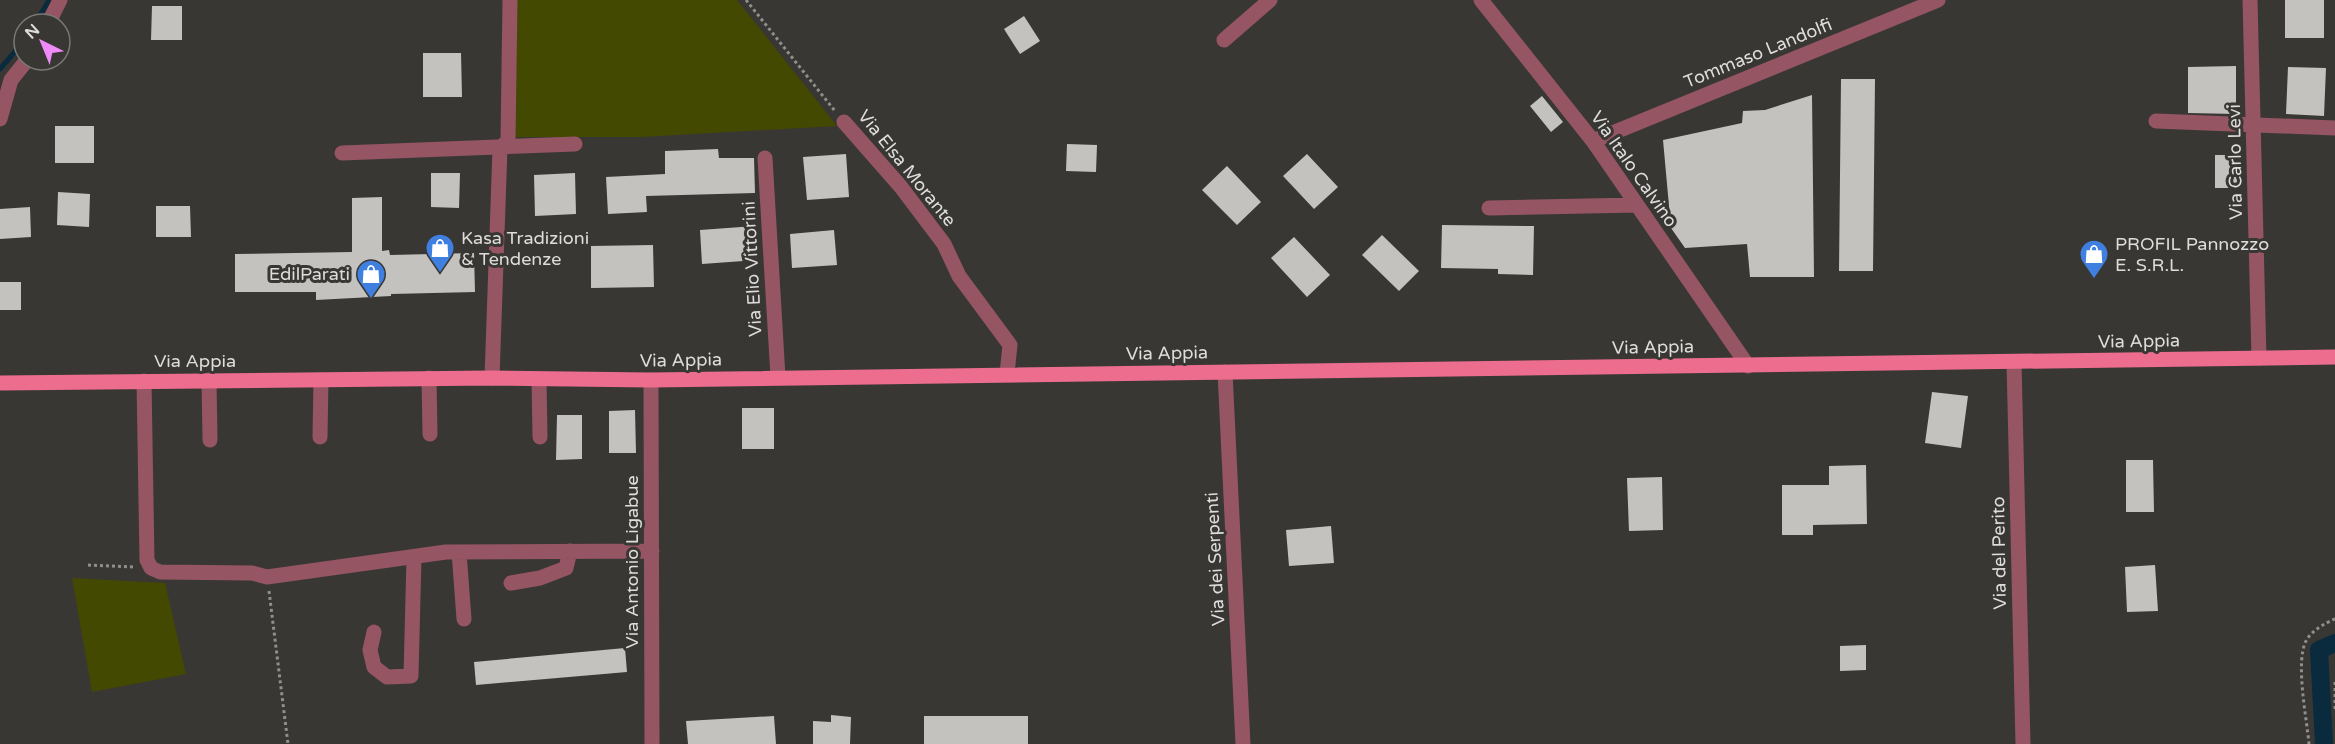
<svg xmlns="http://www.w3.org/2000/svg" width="2335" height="744" viewBox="0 0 2335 744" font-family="'Varela Round',sans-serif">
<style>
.green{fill:#434900}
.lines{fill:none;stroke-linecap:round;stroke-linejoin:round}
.stream{stroke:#0a2a3d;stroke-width:5}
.canal{stroke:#0a2a3d;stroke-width:18}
.building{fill:#c4c2bf}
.path{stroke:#918f8d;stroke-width:3;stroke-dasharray:3 3;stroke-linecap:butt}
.minor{stroke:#955563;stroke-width:15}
.major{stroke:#ed6d8e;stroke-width:15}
.labels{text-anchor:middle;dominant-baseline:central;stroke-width:6;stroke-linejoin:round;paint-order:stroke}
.street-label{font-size:18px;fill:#dedddc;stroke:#393734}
.poi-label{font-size:18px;fill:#dedddc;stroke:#393734;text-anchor:start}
</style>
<rect width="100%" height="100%" fill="#393734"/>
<path class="green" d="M513,0H737L837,126L642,137H513Z
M72,578L165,583L186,674L92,692Z"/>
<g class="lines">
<path class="stream" d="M35,24L49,0
M0,69L24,41"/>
<path class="canal" d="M2324,744L2319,650L2335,643"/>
</g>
<path class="building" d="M2285,0H2324V38H2285Z
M152,6H182V40H151Z
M1024,16L1040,41L1020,54L1004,29Z
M423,53H461L462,97H423Z
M2236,66V114L2188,113V67Z
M2288,67L2326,68L2324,116L2286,114Z
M1841,79H1875L1873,271H1839Z
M1812,95L1814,277H1750L1747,244L1685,248L1671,228L1663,140L1742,123L1743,111L1765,110Z
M1542,96L1563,122L1551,132L1530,106Z
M55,126H94V163H55Z
M1067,144L1097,145L1096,172L1066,171Z
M718,149L719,158H754L755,193L646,196L647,212L608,214L606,177L665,174V151Z
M846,154L849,197L807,200L803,157Z
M1307,154L1338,187L1314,209L1283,176Z
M2215,155H2241V188H2215Z
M1227,166L1261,202L1237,225L1202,190Z
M431,173H460L459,208L431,207Z
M575,173L576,214L535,216L534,175Z
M58,192L90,194L89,227L57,225Z
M382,197V251L389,250L390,255L474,253L475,292L391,294V296L316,300V292H235V254L352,252V198Z
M156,206H190L191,237H156Z
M30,207L31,237L0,239V209Z
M1442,225L1534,226L1533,275L1498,274V269L1441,268Z
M755,226L757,260L702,264L700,230Z
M834,230L837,265L792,268L790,234Z
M1382,235L1419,271L1399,291L1362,255Z
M1294,237L1330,275L1307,297L1271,258Z
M653,245L654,287L591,288V246Z
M0,282H21V310H0Z
M1932,392L1968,396L1961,448L1925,443Z
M742,408H774V449H742Z
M635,410L636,453H609V411Z
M557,415H582V459L556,460Z
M2126,460H2153L2154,512H2126Z
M1866,465L1867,524L1813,525V535H1782V485H1829V466Z
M1662,477L1663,530L1629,531L1627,478Z
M1331,526L1334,563L1289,566L1286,530Z
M2155,565L2158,611L2127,612L2125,567Z
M1866,645V670L1840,671V646Z
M625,648L627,672L476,685L474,662Z
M831,715L851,717L850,744H813V721L831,722Z
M774,716L776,744H688L686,721Z
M924,716H1028V744H924Z"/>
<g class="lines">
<path class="path" d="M746,0L835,111
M88,565L134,567
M269,591L288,744
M2335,682V711
M2309,744C2307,720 2295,662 2306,641C2311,631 2325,623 2335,619"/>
<path class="minor" d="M1481,0L1593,141L1748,366
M2250,0L2259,358
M48,24L60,0
M1224,40L1270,0
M0,119L11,80L27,60
M2156,121L2335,128
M844,122L901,187L944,244L959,276L1010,345L1007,374
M1593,141L1938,0
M342,153L575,144
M765,158L778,377
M1489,208L1637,205
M2014,362L2023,744
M1225,372L1243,744
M429,378L430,434
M492,378L500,148L508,141L510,0
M539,379L540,437
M209,380L210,440
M651,380L652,744
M144,381L147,560L151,568L160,572L252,573L267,577L446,552L652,551
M320,437L321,380
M459,552L464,619
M511,583L540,578L566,568L570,551
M374,632L370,650L374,667L387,677L411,676L414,557"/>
<path class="major" d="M0,383L492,378L651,380L2335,357"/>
</g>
<defs>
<g id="shop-pin" transform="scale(1.5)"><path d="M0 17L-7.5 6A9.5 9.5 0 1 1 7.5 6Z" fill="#3f7fe0" stroke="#393734"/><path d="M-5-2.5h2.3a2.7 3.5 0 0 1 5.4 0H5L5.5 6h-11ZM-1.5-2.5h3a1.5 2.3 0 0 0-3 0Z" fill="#fff"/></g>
</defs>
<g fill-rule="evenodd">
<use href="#shop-pin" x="440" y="248"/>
<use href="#shop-pin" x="2094" y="254"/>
<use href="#shop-pin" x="371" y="274"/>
</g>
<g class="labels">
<g class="street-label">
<text transform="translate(1758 53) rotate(-22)">Tommaso Landolfi</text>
<text transform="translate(2235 162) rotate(-91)">Via Carlo Levi</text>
<text transform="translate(907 168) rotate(51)">Via Elsa Morante</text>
<text transform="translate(1634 169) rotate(55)">Via Italo Calvino</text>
<text transform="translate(752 269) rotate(-93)">Via Elio Vittorini</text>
<text transform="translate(2139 341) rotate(-1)">Via Appia</text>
<text transform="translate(1653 347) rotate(-1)">Via Appia</text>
<text transform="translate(1167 353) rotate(-1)">Via Appia</text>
<text transform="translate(681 360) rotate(-1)">Via Appia</text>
<text x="195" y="361">Via Appia</text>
<text transform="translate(1999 553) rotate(-91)">Via del Perito</text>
<text transform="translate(1215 559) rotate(-93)">Via dei Serpenti</text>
<text transform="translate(632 562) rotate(-90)">Via Antonio Ligabue</text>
</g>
<g class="poi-label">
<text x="461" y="238">Kasa Tradizioni<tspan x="461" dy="21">&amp; Tendenze</tspan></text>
<text x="2115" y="244">PROFIL Pannozzo<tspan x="2115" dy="21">E. S.R.L.</tspan></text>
<text x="350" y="274" text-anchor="end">EdilParati</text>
</g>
</g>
<g transform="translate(42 42) rotate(317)"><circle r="28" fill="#393734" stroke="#7b7977" stroke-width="1.5"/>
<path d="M0-4.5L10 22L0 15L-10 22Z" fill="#ee8bf8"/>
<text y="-9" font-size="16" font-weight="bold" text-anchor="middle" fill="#dedddc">N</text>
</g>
</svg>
